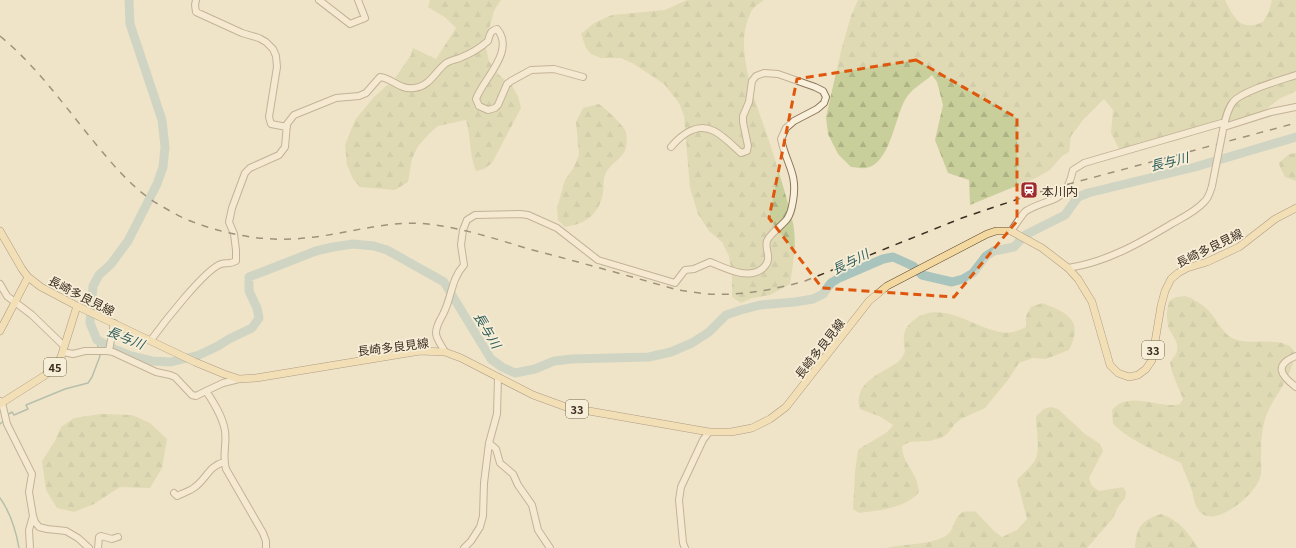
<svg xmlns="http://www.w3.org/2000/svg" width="1296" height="548" viewBox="0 0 1296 548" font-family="Georgia,'Noto Sans JP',serif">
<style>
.forest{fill:url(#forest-firs)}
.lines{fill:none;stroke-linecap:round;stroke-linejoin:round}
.stream{stroke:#6f938a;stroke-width:1.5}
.river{stroke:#a9c4bc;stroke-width:9}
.minor-casing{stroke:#8d765c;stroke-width:8}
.major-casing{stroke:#5b4430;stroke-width:8}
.minor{stroke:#faf1dc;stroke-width:6}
.major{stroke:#f3d9a0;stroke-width:7}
.rail{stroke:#3d2e20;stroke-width:1.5;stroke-dasharray:7 7;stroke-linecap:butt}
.minor-bridge-casing{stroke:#8d765c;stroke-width:8;stroke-linecap:butt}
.minor-bridge{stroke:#faf1dc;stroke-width:6}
.marked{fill:none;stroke:#df570d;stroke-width:3;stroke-dasharray:8 5;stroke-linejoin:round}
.labels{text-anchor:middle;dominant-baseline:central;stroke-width:3.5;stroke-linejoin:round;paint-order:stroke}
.shield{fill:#f7eed8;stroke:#756857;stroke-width:1}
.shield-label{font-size:11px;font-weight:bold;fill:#3d2e20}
.poi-label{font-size:12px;fill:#3d2e20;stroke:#f7eed8;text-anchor:start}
.street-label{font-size:12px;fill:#3d2e20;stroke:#f7eed8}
.water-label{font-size:13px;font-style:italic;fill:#2f5d5a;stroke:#f7eed8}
</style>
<defs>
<pattern id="forest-firs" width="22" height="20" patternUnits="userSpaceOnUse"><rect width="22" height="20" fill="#c9cf9b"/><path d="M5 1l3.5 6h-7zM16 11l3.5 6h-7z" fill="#aeb285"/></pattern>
</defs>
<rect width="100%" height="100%" fill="#f0e4c8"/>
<path class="forest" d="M430,0H501L494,11L485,44L489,61L499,75L512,86L518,96L521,108L492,163L484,169L476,171C469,155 471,136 466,120L438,126L430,133L418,146L412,159L408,182L395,190L360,187L353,179L347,165L345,145L355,120L374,97L395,78L411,55L413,48L436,59L456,28L446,18L428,7Z
M687,0H764C760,3 753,7 751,12C731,51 759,108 771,147C779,172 787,198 793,223C797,243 793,265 790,284L770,295L752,298L741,303L732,297V276L729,256L722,242L709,231L698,214L690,188L684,116L679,103L664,84L634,64L621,58H601L591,54L586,48L581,34L594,23L612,15L665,10Z
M858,0H1225C1234,18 1240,32 1263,22L1269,11L1272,0H1296V91L1279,99L1264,111L1198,130L1190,136L1175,141L1160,144H1141L1119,149L1111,133L1113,110L1104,99L1083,120L1071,136L1069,152L1062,156L1050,170L1036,178L970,205L969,180L948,173L935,140L943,105L937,82L932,75C923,83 911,89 905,100C895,117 890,164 866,168C862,169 856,167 851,167L838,154L828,134L826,117L841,51L851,16Z
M599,104C605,108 622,124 625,130C628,136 627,149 623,154C618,161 608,166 605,175C603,180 604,188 603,193C599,215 585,224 565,227L558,220L557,208L565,180L574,167L579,155L576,122L583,108Z
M1296,153V181L1285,177L1280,167L1279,163L1289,154Z
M1176,297C1180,297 1185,296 1188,297C1192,298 1206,307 1208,310C1216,318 1220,329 1229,336C1245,349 1284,333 1294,351C1296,369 1278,393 1270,407C1261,424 1261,442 1261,460C1261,465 1262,471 1261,475C1256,492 1238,506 1224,513C1211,519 1200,518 1195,503C1193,498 1193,493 1191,488C1188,480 1184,471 1181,463C1158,452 1132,442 1113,424L1112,410C1114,408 1117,405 1119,404C1137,394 1162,409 1180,404L1183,399L1172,372L1170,362C1179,352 1180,346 1172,334C1171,331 1168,329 1168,326C1166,317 1167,309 1169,301Z
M1042,303C1068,313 1084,320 1069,350L1046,359L1033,358L1019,363L1008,380L985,408L961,419L955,424L947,434L941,438L929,441L910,442L902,446C902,459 911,468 916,479C918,483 918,488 919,492C905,509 879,510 859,513L853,509L855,472L858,450C867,443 889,434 893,425L881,417L860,409C852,383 882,373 898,362C901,360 903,355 905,352C903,337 902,329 915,319C943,300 972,327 1000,332C1010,334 1018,331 1026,327V316L1031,307Z
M1051,407L1058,409L1085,434L1100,444L1103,451L1089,478L1092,486L1099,491L1123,487L1126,492L1125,498L1118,507L1113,518L1087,548H886C905,543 926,546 944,537C956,531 952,518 963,512C966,511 971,512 975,511L994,531L1002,537L1017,530L1027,519L1017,480C1023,473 1033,466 1036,458C1040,449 1036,426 1036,416L1044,409Z
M101,414L132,415L150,423L167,439L162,468L150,488L120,487L94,504L74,512L57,508L46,490L42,461L55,441L61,427L74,418Z
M1161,514C1180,521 1188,532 1198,548H1135C1137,527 1140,521 1161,514Z"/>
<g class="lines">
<path class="stream" d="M97,340L98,348
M7,415L12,412L14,415L28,409L26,405L65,389L88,383L92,377L100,356L99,352
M0,424L5,420
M0,498C10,512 16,531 19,548"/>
<path class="river" d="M129,0L130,24L162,120L165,147L163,167L157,184L128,241L111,264L99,275L93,286L90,323L97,340L114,349L131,356L152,361L171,362L199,355L218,346L229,339L252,328L259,318L257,308L249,291V277L316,251L333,247L353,244L374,246L387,250L444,282L491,359L502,367L515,373L535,369L554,361L572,359L649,357L671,352L692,343L709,332L726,315L741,310L760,305L795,302L813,299L823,294L831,283L839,278L883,259L893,257L913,266L922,275L952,282L963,279L973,273L986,256L994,251L1014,247L1025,235L1065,215L1078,197L1088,193L1195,167L1296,137"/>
<g class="minor-casing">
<path id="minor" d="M196,0L195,5L196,12L242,33L259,38L266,42L273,49L276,56L277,67L269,117L271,124L287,127
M319,0L350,24L365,18L358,0
M1224,127L1271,112L1296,107
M1222,135C1224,125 1226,111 1233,102C1242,91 1281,80 1296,75
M1011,231C1015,226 1022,214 1026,211C1051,196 1065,206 1073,170L1084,163L1225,122
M1068,268C1107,262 1140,243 1173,223C1184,217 1196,211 1204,202C1209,198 1210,192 1212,186
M0,284L7,296L32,315L64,346
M151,340C162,325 205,269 221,264C227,262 228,265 236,261V250L234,234L229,222L232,208L245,173L250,168L279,155L285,147L287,124L294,115L336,98L359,96L366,93L380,77C392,78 399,90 414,88C429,87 435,72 445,64C449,60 456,60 462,57C472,53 480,48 488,41C490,34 490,31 497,29C516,51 483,79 476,99L479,106L488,110L495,108L498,105L507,84L511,81L531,70L554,69L583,77
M109,351L114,323
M63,352L73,354L85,351H107L113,352L156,372L170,375L175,377L192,395L196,396L206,391
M445,352C442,346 436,339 436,333C436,324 442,318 445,310C452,294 452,278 464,265L461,245L463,230L467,220L475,215L520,214L528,215L557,228L598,260L675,283L685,270L694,269L710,262C725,268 747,280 762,269C765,266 768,264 768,259C769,253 765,248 767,241C770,233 782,226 787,219C791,214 792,207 793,201C798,173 786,164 781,139L786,128L794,121L817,109L824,103L826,97L823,91L815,87L778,74L764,73L756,76L752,81L749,102L743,116V122L748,146L747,151L741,153C733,146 724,136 714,131C697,122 681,135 671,147
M1296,356C1274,365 1280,375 1296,387
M239,379L223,383L206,391C214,403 223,417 225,431C227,444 222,456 226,469L263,533L266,541V548
M0,401L2,403L7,424L32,474L29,492L33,516L35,522L39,527L47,529L66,531L78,538L89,548
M489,443L496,449L500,463L513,474L518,485L532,505L538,530L550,548
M174,493L177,496C183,493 190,491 195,487C207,478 209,466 224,462
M30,548L29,530L33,516
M98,548L99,537L101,536L112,539L118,537
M464,548L471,541L480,527L483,516L484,483L489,443L497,414L498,377
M685,548L683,543L679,500L681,487L703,440L709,432"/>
</g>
<g class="major-casing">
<path id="major" d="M0,231L22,269L28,277L41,287L77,306L195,362L224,374L239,379L256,378L420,351L445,352L461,358L533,395L566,407L709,432H731L752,428L770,419L786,407L869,301L887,286L987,234L996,231H1011L1042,248L1068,268L1078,279L1092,302L1110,365L1118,373L1129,377L1138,375L1146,369L1152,360L1161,306L1165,291L1171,279L1178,273L1187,268L1207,262L1239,247L1275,219L1296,208
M0,331L28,277
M0,404L44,376L55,367L61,357L77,306"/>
</g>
<use href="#minor" class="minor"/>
<use href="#major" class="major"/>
<path class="rail" d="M0,36C35,65 61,101 90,137C110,161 131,188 158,204C170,211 183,219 196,223C231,236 269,242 306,238C347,234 386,220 428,224C463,228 496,239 529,249C579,262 629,276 678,290C687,291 697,293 706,294C739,296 773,290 805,281L962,218L1039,192L1296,123"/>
<g class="minor-bridge-casing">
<path id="minor-bridge" d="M1212,186L1222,135"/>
</g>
<use href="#minor-bridge" class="minor-bridge"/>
</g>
<path d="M0 0H1296V548H0ZM916,60L1017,118V221L954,297L822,288L769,218L797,79Z" fill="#f0e4c8" fill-opacity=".55" fill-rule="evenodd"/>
<path class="marked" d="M916,60L1017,118V221L954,297L822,288L769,218L797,79Z"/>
<defs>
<g id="station-square" transform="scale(0.9)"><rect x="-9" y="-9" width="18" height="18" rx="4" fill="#9e2a2b" stroke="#f7eed8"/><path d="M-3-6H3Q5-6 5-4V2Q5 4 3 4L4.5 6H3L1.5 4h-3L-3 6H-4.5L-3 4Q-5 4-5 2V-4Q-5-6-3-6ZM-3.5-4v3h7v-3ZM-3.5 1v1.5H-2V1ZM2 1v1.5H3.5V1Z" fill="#fff"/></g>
</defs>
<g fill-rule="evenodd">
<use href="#station-square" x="1029" y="190"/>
</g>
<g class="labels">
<g class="shield">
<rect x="1142" y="341" width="22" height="18" rx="3"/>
<rect x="44" y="358" width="22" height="18" rx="3"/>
<rect x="566" y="400" width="22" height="18" rx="3"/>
</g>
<g class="shield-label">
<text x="1153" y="350">33</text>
<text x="55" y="367">45</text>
<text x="577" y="409">33</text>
</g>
<g class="poi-label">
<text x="1042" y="190">本川内</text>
</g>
<g class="street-label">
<text transform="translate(1209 247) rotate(-26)">長崎多良見線</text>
<text transform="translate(82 295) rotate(27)">長崎多良見線</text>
<text transform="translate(393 346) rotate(-7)">長崎多良見線</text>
<text transform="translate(819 348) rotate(-52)">長崎多良見線</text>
</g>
<g class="water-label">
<text transform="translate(1169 161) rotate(-14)">長与川</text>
<text transform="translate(850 261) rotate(-27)">長与川</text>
<text transform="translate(488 330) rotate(59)">長与川</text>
<text transform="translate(126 337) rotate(22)">長与川</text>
</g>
</g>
</svg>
